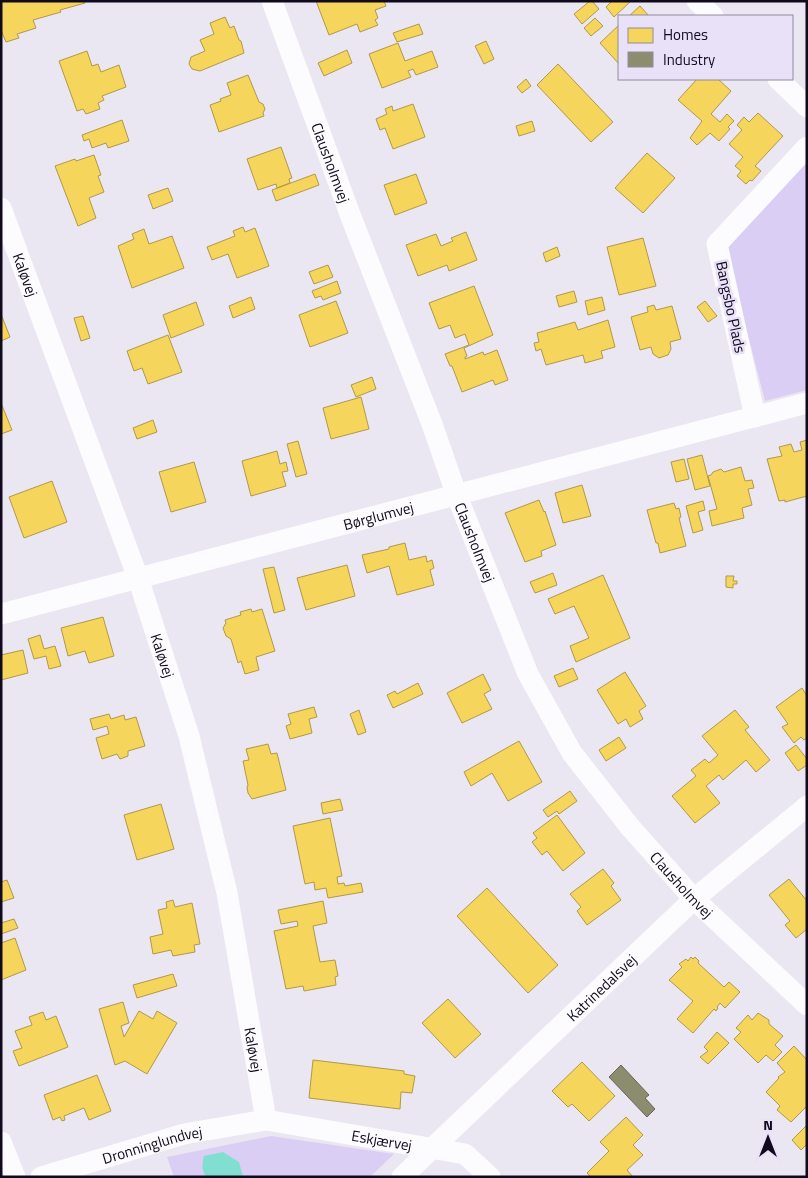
<svg xmlns="http://www.w3.org/2000/svg" width="808" height="1178" viewBox="0 0 808 1178" font-family="'Titillium Web',sans-serif">
<style>
.green{fill:#dbcef4}
.water{fill:#81dfd2}
.homes{fill:#f6d55c;stroke:#b19849}
.industry{fill:#8c8c6e;stroke:#676555}
.lines{fill:none;stroke-linecap:round;stroke-linejoin:round}
.street{stroke:#fcfbfd;stroke-width:21}
.labels{text-anchor:middle;dominant-baseline:central;stroke-width:5;stroke-linejoin:round;paint-order:stroke}
.street-label{font-size:15px;fill:#11091c;stroke:#e8e1f7}
</style>
<rect width="100%" height="100%" fill="#eae6f2"/>
<path class="green" d="M807,158V390L765,401L725,246Z
M271,1136L394,1154L370,1177H174L167,1157Z"/>
<path class="water" d="M223,1152L239,1162L243,1177H207C201,1172 202,1163 204,1156Z"/>
<path class="homes" d="M1,1H84L85,3L60,10L61,12L33,20L36,28L17,34L19,38L6,42L1,30Z
M316,1H384L386,6L375,10L378,18L375,20L378,25L360,32L357,24L329,35Z
M590,1H592L599,9L582,24L574,14Z
M612,1H631L614,17L606,7Z
M640,6L649,16H629Z
M225,17L230,28L234,26L239,40L241,41L244,53L200,71L192,69L189,64L191,57L205,51L200,40L214,34L210,23Z
M595,18L603,26L591,36L584,28Z
M419,24L423,34L397,42L393,33Z
M619,25V64L600,43Z
M486,41L494,59L484,64L475,46Z
M398,43L405,61L432,51L438,67L416,75L413,69L408,71L411,77L382,88L369,54Z
M347,50L352,63L324,76L318,63Z
M87,51L92,66L98,64L101,72L119,65L126,87L102,96L104,100L98,103L100,109L86,114L83,109L77,111L59,61Z
M558,64L613,122L591,142L537,85Z
M248,75L259,102L263,104L265,109L263,113L264,116L219,132L210,105L221,101L220,99L231,95L227,83Z
M526,79L531,86L522,93L517,87Z
M697,79H718L731,91L711,114L720,122L727,114L734,121L728,127L730,129L719,141L710,133L697,145L690,138L702,121L678,100Z
M413,104L425,137L393,149L385,128L380,130L376,119L387,114L385,109L392,106L393,111Z
M758,113L783,136L755,166L761,171L752,181L750,180L746,184L737,176L741,171L735,166L743,157L729,144L742,130L737,125L744,117L749,122Z
M122,120L129,141L108,148L106,143L92,148L89,139L84,141L82,135Z
M532,121L535,131L519,136L516,126Z
M281,147L292,178L289,179L290,183L277,188L276,184L258,190L247,159Z
M647,153L675,178L643,213L615,188Z
M94,155L101,175L98,176L104,192L89,198L96,218L78,226L55,166L75,159L76,161Z
M315,174L319,185L276,201L272,190Z
M416,174L427,203L395,215L384,185Z
M168,188L173,201L153,209L148,195Z
M243,227L245,232L255,228L269,266L237,278L228,254L212,260L207,247L235,236L233,231Z
M144,229L149,244L172,236L184,268L132,288L118,246L134,239L132,234Z
M466,232L477,260L449,271L447,265L418,276L406,245L436,234L441,246L453,241L451,238Z
M643,238L656,286L619,295L607,247Z
M557,247L560,256L546,262L543,253Z
M328,265L333,277L314,284L309,272Z
M337,281L341,293L323,300L321,296L315,298L312,291Z
M474,286L493,335L464,348L467,356L465,357V359L483,352L484,355L497,350L508,380L495,385L493,380L462,392L452,366H450L445,354L469,345L465,334L455,338L450,325L439,329L429,303Z
M574,291L577,302L559,307L556,296Z
M251,297L255,309L233,318L229,306Z
M602,297L605,310L588,315L585,301Z
M336,301L348,333L310,347L299,315Z
M705,301L717,316L708,322L697,307Z
M196,302L204,325L171,338L163,315Z
M654,305L656,310L672,306L681,339L670,342L671,349L668,355L659,358L653,354L651,347L640,350L631,317L648,312L647,307Z
M1,314L10,337L1,341Z
M83,316L90,338L81,341L74,318Z
M608,320L615,347L601,351L603,358L585,363L583,355L546,365L541,349L536,351L534,343L539,342L537,333L575,322L578,330Z
M168,335L182,372L148,384L142,368L134,371L127,351Z
M372,377L376,389L356,397L351,385Z
M361,397L369,429L331,439L323,408Z
M1,403L12,430L1,434Z
M153,420L157,432L137,439L133,428Z
M807,440V496L785,502V500L779,501L767,459L782,456L779,447L791,444L794,452L802,450L800,442Z
M298,441L307,474L296,477L287,444Z
M277,451L280,464L286,462L288,471L282,472L286,486L251,496L242,461Z
M702,455L710,486L695,490L687,459Z
M684,459L689,479L676,482L671,462Z
M194,462L206,502L171,512L159,472Z
M741,467L745,481L752,480L754,488L748,489L752,505L742,508L744,518L712,526L709,511L717,509L708,476L711,475L713,472L721,469L724,472Z
M52,481L67,522L24,538L9,497Z
M582,485L591,516L563,523L555,493Z
M539,500L544,512L545,511L556,545L541,551L542,556L525,562L505,513Z
M703,501L705,510L698,512L703,530L693,533L686,506Z
M674,503L676,509L679,508L681,517L679,518L686,546L660,553L658,543H656L647,510Z
M405,543L409,560L426,556L427,562L432,560L434,568L430,570L434,585L397,595L389,566L367,573L362,555L389,549V547Z
M347,565L355,596L306,610L297,578Z
M274,567L285,610L274,613L263,569Z
M553,573L557,585L535,593L530,582Z
M603,575L630,638L576,662L570,646L589,638L574,606L555,614L548,599Z
M726,576H734L733,581H737V584H733V588L726,587Z
M251,609L252,612L262,609L275,651L256,657L259,670L245,674L241,661L238,663L231,639L226,636L223,628L226,623L225,620L241,615L240,612Z
M103,617L114,656L89,663L85,651L68,656L61,628Z
M40,635L44,649L55,646L61,666L49,669L46,656L34,659L28,639Z
M23,650L28,673L1,680V655Z
M573,668L578,679L559,687L554,676Z
M625,672L646,706L639,711L643,719L630,727L626,719L618,724L597,690Z
M483,674L491,690L484,694L492,709L462,723L447,693Z
M418,683L423,694L393,708L387,695L395,691L397,694Z
M802,688L807,696V738L804,740L801,737L794,743L782,727L788,724L776,707Z
M314,707L317,717L309,719L312,733L290,739L286,726L291,724L288,714Z
M359,710L366,732L358,735L350,714Z
M735,710L749,727L745,730L770,760L756,772L746,760L723,780L719,775L706,786L720,803L695,823L672,796L696,776L691,770L705,759L709,763L718,755L702,736Z
M109,714L111,719L124,715L125,720L136,717L145,746L128,751V756L120,759L117,754L102,759L96,738L109,734L107,726L93,730L90,719Z
M619,737L626,748L606,761L599,750Z
M519,741L542,782L508,801L492,773L471,786L464,772Z
M268,744L271,754L277,753L286,790L252,799L248,793L247,787L248,785L243,761L249,760L246,749Z
M796,745L807,759V765L798,771L785,753Z
M570,791L577,801L559,814L557,811L548,817L543,810Z
M340,799L343,810L323,814L321,803Z
M161,804L174,849L137,860L124,815Z
M557,815L585,853L563,871L547,851L542,855L532,842L537,838L533,833Z
M330,818L342,876L337,877L338,884L344,883L345,886L361,883L363,892L328,898L326,888L315,890L314,882L305,884L293,826Z
M603,869L614,883L611,886L621,900L587,925L577,911L581,907L570,894Z
M789,879L807,901V929L796,938L785,925L790,921L769,895Z
M7,880L14,898L1,902V882Z
M487,888L558,965L528,993L457,916Z
M173,900L175,907L192,903L200,944L194,945L195,952L173,956L171,950L153,954L150,937L163,934L158,910L167,908L166,902Z
M323,901L327,923L313,926L320,962L335,960L338,976L335,977L336,985L304,991L303,986L286,989L274,931L298,926L297,921L281,924L278,910Z
M14,919L18,928L1,934V923Z
M15,938L26,970L1,980V943Z
M691,957L693,959L695,957L699,961L698,963L724,987L729,982L740,992L725,1008L720,1003L717,1007L718,1008L716,1011L714,1009L693,1033L677,1019L693,1001L669,980L682,967L679,964L686,959L688,961Z
M173,974L177,986L137,998L133,985Z
M448,999L481,1034L455,1058L422,1023Z
M123,1002L129,1023L121,1026L124,1037L139,1011L153,1019L157,1011L177,1023L147,1074L125,1061L115,1065L99,1009Z
M43,1012L46,1020L56,1016L68,1047L19,1066L13,1051L22,1048L15,1031L32,1025L29,1017Z
M758,1013L769,1020V1024L783,1036L775,1045L782,1052L773,1061L766,1055L758,1063L734,1039L741,1032L736,1028L748,1015L752,1020Z
M717,1032L729,1043L708,1064L700,1057L708,1051L704,1047Z
M794,1046L807,1060V1106L791,1122L777,1110L780,1106L766,1092L779,1078L778,1077L785,1072L777,1063Z
M313,1060L404,1071V1074L415,1076L412,1093L401,1092L400,1109L309,1098Z
M582,1062L615,1096L589,1121L572,1104L568,1107L552,1091Z
M97,1075L111,1111L89,1120L84,1108L64,1116L65,1120L62,1121L60,1117L53,1120L44,1095Z
M626,1117L643,1135L633,1145L643,1155L627,1170L633,1177H591L587,1173L609,1151L600,1142Z
M807,1125V1144L801,1150L792,1140Z"/>
<path class="industry" d="M621,1065L649,1095L645,1098L655,1109L647,1117L609,1077Z"/>
<g class="lines">
<g class="street">
<path id="s1" d="M272,1L351,217L432,424L457,496L528,674L572,753L630,827L694,899L807,1005"/>
<path d="M697,1L713,16"/>
<path d="M778,79L807,107"/>
<path id="s2" d="M1,208L138,578L189,736L227,893L266,1120"/>
<path d="M755,417L717,244L807,147"/>
<path id="s3" d="M1,614L807,403"/>
<path d="M1,1142L15,1177"/>
<path id="s4" d="M41,1177L184,1134L266,1120L465,1154L490,1177"/>
<path id="s5" d="M402,1177L694,899L807,806"/>
</g>
</g>
<g class="labels">
<g class="street-label">
<text stroke="none"><textPath href="#s1" startOffset="172">Clausholmvej</textPath></text>
<text stroke="none"><textPath href="#s2" startOffset="71">Kaløvej</textPath></text>
<text transform="translate(731 307) rotate(78)">Bangsbo Plads</text>
<text stroke="none"><textPath href="#s3" startOffset="390">Børglumvej</textPath></text>
<text stroke="none"><textPath href="#s1" startOffset="578">Clausholmvej</textPath></text>
<text stroke="none"><textPath href="#s2" startOffset="476">Kaløvej</textPath></text>
<text stroke="none"><textPath href="#s1" startOffset="982">Clausholmvej</textPath></text>
<text stroke="none"><textPath href="#s5" startOffset="275">Katrinedalsvej</textPath></text>
<text stroke="none"><textPath href="#s2" startOffset="881">Kaløvej</textPath></text>
<text stroke="none"><textPath href="#s4" startOffset="350">Eskjærvej</textPath></text>
<text stroke="none"><textPath href="#s4" startOffset="116">Dronninglundvej</textPath></text>
</g>
</g>
<rect width="808" height="1178" fill="none" stroke="#11091c" stroke-width="5"/>
<rect x="618" y="15" width="175" height="65" fill="#e8e1f7" stroke="#928b9f"/>
<rect x="628" y="28" width="25" height="15" fill="#f6d55c" stroke="#928b9f"/>
<text x="663" y="40" font-size="15" fill="#11091c">Homes</text>
<rect x="628" y="52" width="25" height="15" fill="#8c8c6e" stroke="#928b9f"/>
<text x="663" y="65" font-size="15" fill="#11091c">Industry</text>
<g transform="translate(768 1138)" stroke="#e8e1f7" stroke-width="4" paint-order="stroke">
<path d="M0-4L9 19L0 12L-9 19Z" fill="#11091c"/>
<text y="-8" font-size="14" font-weight="bold" text-anchor="middle" fill="#11091c">N</text>
</g>
</svg>
